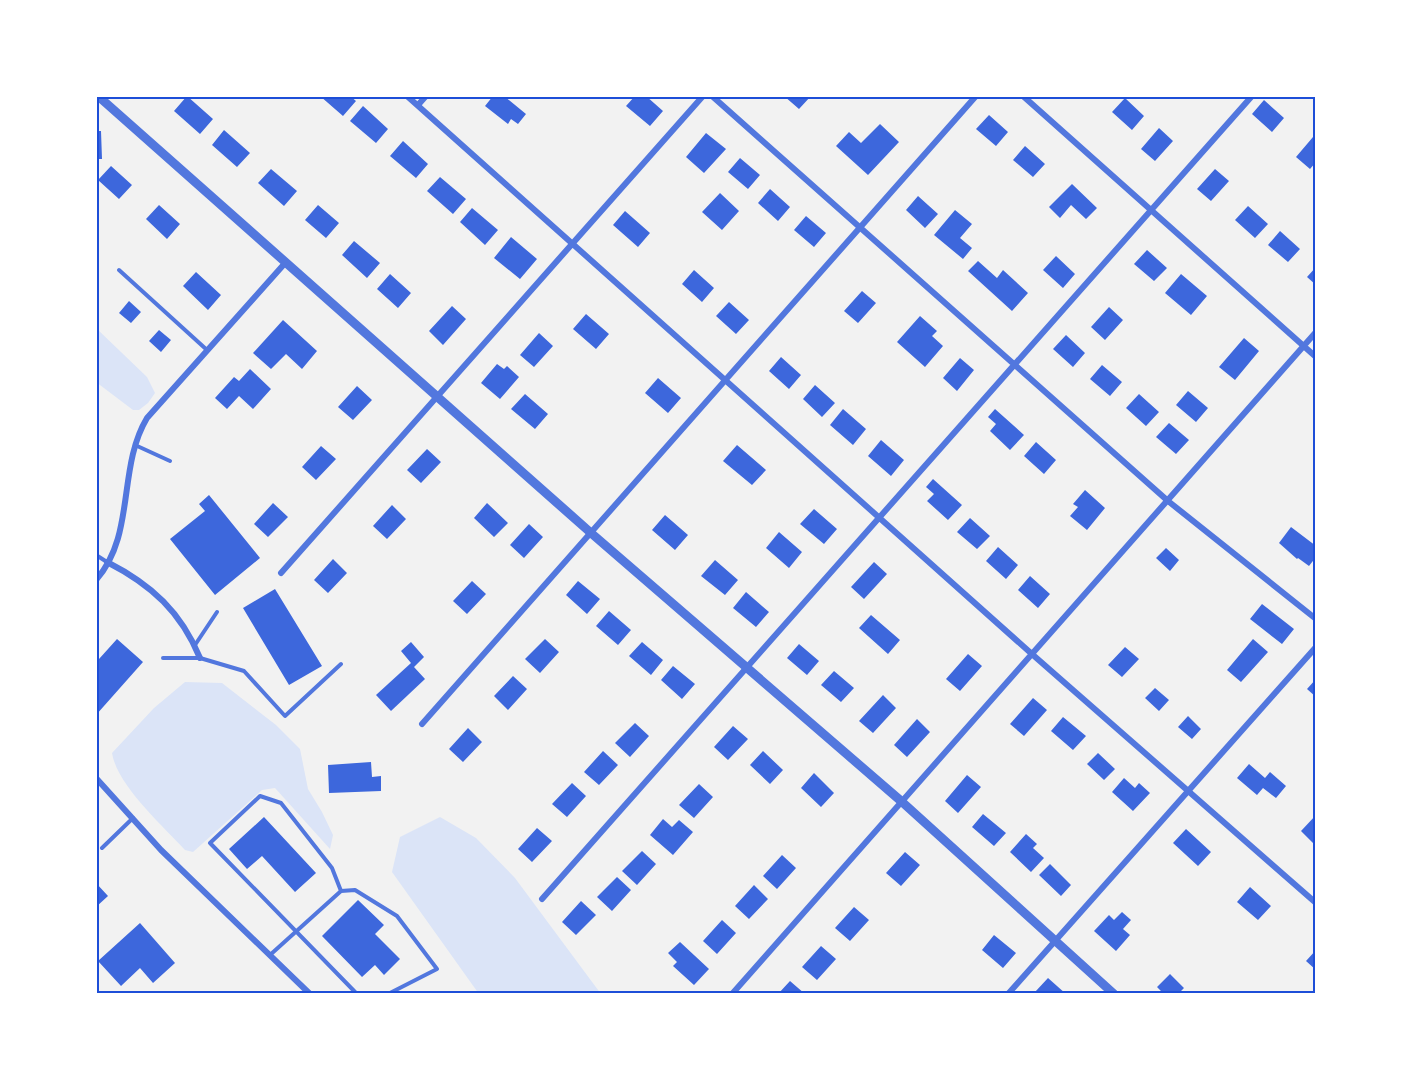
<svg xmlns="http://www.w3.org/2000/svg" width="1412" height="1090" viewBox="0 0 1412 1090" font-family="'Nunito Sans',sans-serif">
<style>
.green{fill:#dbe4f7}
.building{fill:#3d67dc}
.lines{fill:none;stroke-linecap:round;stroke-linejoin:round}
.service{stroke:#5277de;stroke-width:4}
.minor{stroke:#5277de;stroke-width:6}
.tertiary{stroke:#5277de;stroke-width:9}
.neatline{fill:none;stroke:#1d4ed8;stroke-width:2}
</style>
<rect width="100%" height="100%" fill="#f2f2f2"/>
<path class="green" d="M96,328L147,377L155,393L148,403L139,410H133L96,382Z
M185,682L222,683L276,725L300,749L308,789L322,812L333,835L330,849L275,788L262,790L193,852L185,850C162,825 117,785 112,753L154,708Z
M440,817L476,838L515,878L601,994H479L392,872L400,837Z"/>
<path class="building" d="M187,96L213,119L200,134L174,111Z
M320,96H350L356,101L343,116Z
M493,96H504L526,114L518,124L511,119L508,124L485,106Z
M635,96H646L663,111L650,126L626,106Z
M784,96H811L799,109Z
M1125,98L1144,116L1132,130L1112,112Z
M1264,100L1284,118L1272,132L1252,114Z
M363,106L388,129L376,143L350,121Z
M989,115L1008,132L996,146L976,129Z
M880,124L899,142L868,175L836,146L849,132L861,143Z
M1159,128L1173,141L1155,161L1141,149Z
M224,130L250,153L237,167L212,145Z
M96,131H101L102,159H96Z
M706,133L726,149L704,173L686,157Z
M1313,137L1316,139V162L1310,169L1296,157Z
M403,141L428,164L416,178L390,156Z
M1025,146L1045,164L1033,177L1013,160Z
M740,158L760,175L748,189L728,172Z
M111,166L132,185L119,199L98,180Z
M271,169L297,191L284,206L258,183Z
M1215,169L1229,181L1211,201L1197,189Z
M440,177L466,199L453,214L427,191Z
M1072,184L1097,208L1086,219L1071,205L1060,218L1049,207Z
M770,189L790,207L778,221L758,203Z
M720,193L739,211L722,230L702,212Z
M918,196L938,214L925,228L906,210Z
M159,205L180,224L167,239L146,219Z
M318,205L339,223L326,238L305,220Z
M1248,206L1268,224L1255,238L1235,220Z
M472,208L498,230L485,245L460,222Z
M955,210L972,224L960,238L972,248L963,259L934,235Z
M625,211L650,233L638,247L613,225Z
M806,216L826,233L814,247L794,230Z
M1280,231L1300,249L1288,262L1268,245Z
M511,237L537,259L520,279L494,258Z
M354,241L380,263L367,278L342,255Z
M1147,250L1167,268L1154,281L1134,264Z
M1056,256L1075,274L1063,288L1043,270Z
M978,261L997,278L1003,270L1028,293L1012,311L968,271Z
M1316,267V285L1307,277Z
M694,270L714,288L702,302L682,284Z
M196,272L221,295L208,310L183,286Z
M390,274L411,293L398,308L377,289Z
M1181,274L1207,296L1191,315L1165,293Z
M862,291L876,303L858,323L844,311Z
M129,301L141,312L131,323L119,313Z
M729,302L749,320L736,334L716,316Z
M452,306L466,319L443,345L429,331Z
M1109,307L1123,320L1105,340L1091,327Z
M586,314L609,334L596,349L573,329Z
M920,316L937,331L932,336L943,346L925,367L897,342Z
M283,320L317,351L302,369L286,354L271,369L253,353Z
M159,330L171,340L161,352L149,341Z
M539,333L553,346L534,367L520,355Z
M1066,335L1085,353L1073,367L1053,349Z
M1244,338L1259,351L1235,380L1219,367Z
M781,357L801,375L789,389L769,371Z
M960,358L974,370L957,391L943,378Z
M497,364L504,369L507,366L519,377L500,399L481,383Z
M1102,365L1122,382L1110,396L1090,379Z
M250,369L271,389L253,409L239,396L227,409L215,398L234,377L239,381Z
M658,378L681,398L668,413L645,393Z
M815,385L835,403L822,417L803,399Z
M357,386L372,400L353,420L338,407Z
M1188,391L1208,408L1196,422L1176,405Z
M525,394L548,414L535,429L511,409Z
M1139,394L1159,412L1146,426L1126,408Z
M843,409L866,429L853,445L830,425Z
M995,409L1024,435L1010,450L990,431L996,424L988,417Z
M1169,423L1189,440L1176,454L1156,437Z
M881,440L904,460L891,476L868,456Z
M1036,442L1056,460L1044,474L1024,456Z
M737,445L766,470L752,485L723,461Z
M321,446L336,459L316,480L302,467Z
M427,449L441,462L421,483L407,470Z
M933,479L962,505L948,520L927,501L934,494L926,487Z
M1085,490L1105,508L1087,530L1070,516L1078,507L1073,504Z
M209,495L260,558L215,595L170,539L205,511L199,504Z
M273,503L288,517L268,537L254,524Z
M487,503L508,523L494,537L474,518Z
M392,505L406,519L387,539L373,526Z
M814,509L837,529L824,544L800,524Z
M665,515L688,535L675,550L652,530Z
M970,518L990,536L977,549L957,532Z
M529,524L543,537L524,558L510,545Z
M1291,527L1316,546V557L1309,566L1298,558L1297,559L1279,543Z
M779,532L802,552L789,568L766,548Z
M998,547L1018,565L1006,579L986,561Z
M1166,548L1179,560L1170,571L1156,558Z
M333,559L347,573L328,593L314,580Z
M715,560L738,580L725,595L701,576Z
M874,562L887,574L864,599L851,587Z
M1030,576L1050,594L1038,608L1018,590Z
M472,581L486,594L467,614L453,601Z
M578,581L600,599L587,614L566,595Z
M275,589L322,666L289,685L243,608Z
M746,592L769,612L756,627L733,608Z
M1262,604L1294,629L1282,644L1250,619Z
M609,611L631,630L618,645L596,626Z
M871,615L900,640L888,654L859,628Z
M117,639L143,662L96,715V657L99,659Z
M545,639L559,652L540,673L525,659Z
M1253,639L1268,652L1241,682L1227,670Z
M411,642L424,657L414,667L425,679L391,711L376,695L411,663L401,651Z
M642,642L663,660L651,675L629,656Z
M799,644L819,661L807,675L787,658Z
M1125,647L1139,659L1122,677L1108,665Z
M968,654L982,666L960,691L946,679Z
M673,666L695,684L682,699L661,680Z
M834,671L854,688L841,702L821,685Z
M513,676L527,689L508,710L494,696Z
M1316,679V697L1307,689Z
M1155,688L1169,700L1159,711L1145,698Z
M883,695L896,708L873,733L859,721Z
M1033,698L1047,710L1024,736L1010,724Z
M1188,716L1201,729L1192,739L1178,727Z
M1063,717L1086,736L1073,750L1051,731Z
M917,719L930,732L907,757L894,745Z
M635,723L649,736L630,757L615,743Z
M733,726L748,739L728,760L714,747Z
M468,728L482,742L463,762L449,749Z
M603,751L618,765L599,785L584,772Z
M763,751L783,770L770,784L750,765Z
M1098,753L1115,769L1104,780L1087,764Z
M371,762L372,777L381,776V791L329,793L328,765Z
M1249,764L1265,778L1270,772L1286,786L1276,798L1263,788L1257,795L1237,778Z
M814,773L834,793L821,807L801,788Z
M967,775L981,787L958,813L945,801Z
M1124,778L1135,788L1139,783L1150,793L1133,811L1112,792Z
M572,783L586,796L567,817L552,804Z
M699,784L713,797L694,818L679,805Z
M983,814L1006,833L994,846L972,827Z
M1316,815V846L1301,831Z
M264,817L316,873L295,892L262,856L247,869L229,849Z
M663,819L672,827L679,820L693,832L673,855L650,835Z
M537,828L552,841L532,862L518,849Z
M1186,829L1211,852L1198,866L1173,843Z
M1026,834L1037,844L1033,848L1044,858L1031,872L1010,852Z
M642,851L656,864L637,885L622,871Z
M905,852L920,865L901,886L886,873Z
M782,855L796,868L777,889L763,876Z
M1050,864L1071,885L1061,896L1039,875Z
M617,877L631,890L612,911L597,897Z
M96,883L108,896L96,907Z
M754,885L768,899L749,919L735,906Z
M1250,887L1271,906L1258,920L1237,902Z
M358,900L384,925L375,934L400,959L384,975L375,965L362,977L322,936Z
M581,901L596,915L576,935L562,922Z
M854,907L869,920L850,941L835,928Z
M1122,912L1131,920L1123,929L1130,935L1116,951L1094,931L1109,915L1114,920Z
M722,920L736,933L717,954L703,941Z
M140,923L175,963L153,983L140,968L121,986L98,961Z
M994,935L1016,953L1003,968L982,950Z
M680,942L709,969L694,985L673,966L677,962L668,953Z
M821,946L836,959L817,980L802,967Z
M1316,950V970L1306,961Z
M1170,974L1184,988L1178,994H1164L1157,987Z
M1048,978L1066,994H1037L1035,992Z
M790,981L805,994H778Z"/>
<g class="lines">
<path class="service" d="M119,270L207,350
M135,445L170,461
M96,555L107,562
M195,645L217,612
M163,658H200L244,671L285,716L341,664
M102,848L133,818
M341,891L332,868L281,803L260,796L210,843L357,994
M270,955L341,891L355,890L397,916L437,969L388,994"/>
<path class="minor" d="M407,96L1033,655L1316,903
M712,96L1168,501L1316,619
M1023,96L1316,357
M418,105L426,96
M107,562C152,585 181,612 200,658
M281,573L703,96
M96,580C136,535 117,468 147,418L286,262
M422,724L976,96
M96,778L161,850L310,994
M542,899L1252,96
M732,994L1316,332
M1008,994L1316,647"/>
<path class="tertiary" d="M98,96L591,533L901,801L1114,994"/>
</g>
<rect width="1412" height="1090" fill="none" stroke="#ffffff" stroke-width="195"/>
<rect x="98" y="98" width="1216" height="894" class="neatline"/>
</svg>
